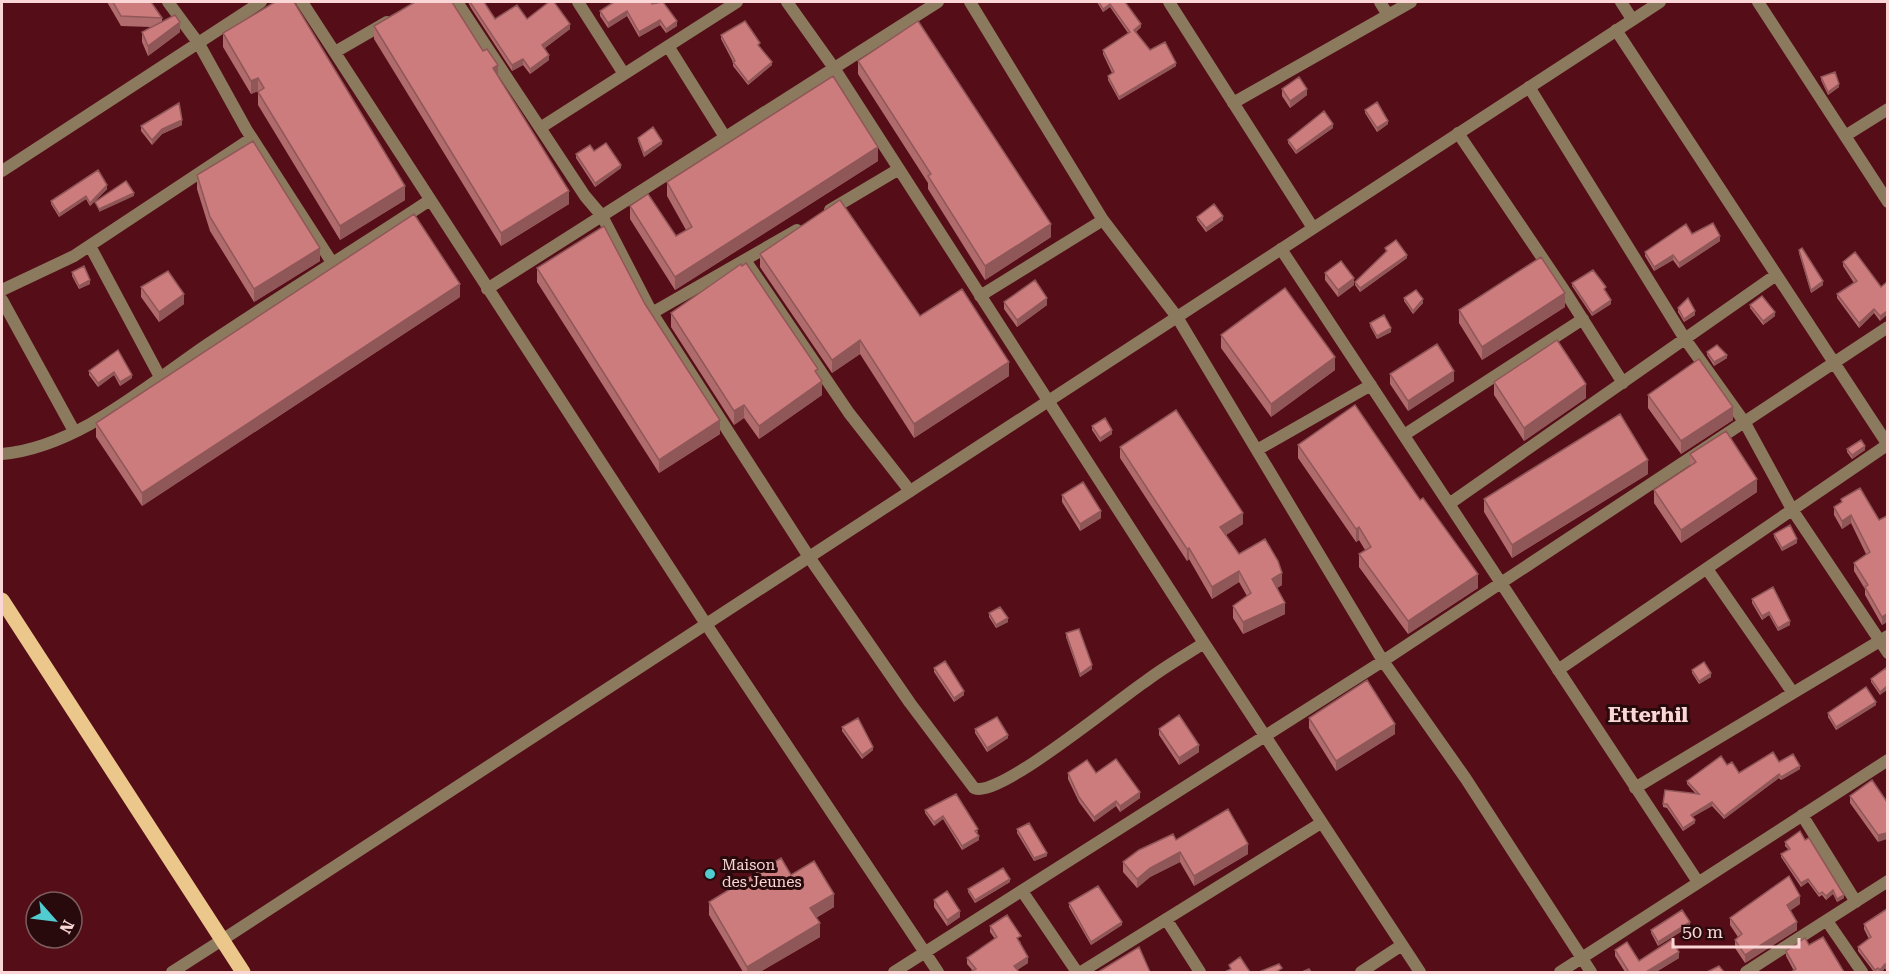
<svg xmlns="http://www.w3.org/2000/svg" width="1889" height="974" viewBox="0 0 1889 974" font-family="'Roboto Serif',serif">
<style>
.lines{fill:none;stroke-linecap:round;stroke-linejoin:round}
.minor{stroke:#8c7a5e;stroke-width:12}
.tertiary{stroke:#8c7a5e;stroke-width:12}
.primary{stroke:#ecc78c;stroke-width:15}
.wall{fill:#b06b6c}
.shaded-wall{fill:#905758}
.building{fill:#cd7c7d;stroke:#905758;stroke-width:1.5}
.poi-dot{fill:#51ccd1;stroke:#280a0c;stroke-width:2}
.labels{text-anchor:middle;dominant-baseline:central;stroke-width:6;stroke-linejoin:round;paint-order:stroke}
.poi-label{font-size:15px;fill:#fbd6d6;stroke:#280a0c;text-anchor:start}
.district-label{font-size:21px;font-weight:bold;fill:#fbd6d6;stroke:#280a0c}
</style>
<rect width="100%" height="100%" fill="#550e18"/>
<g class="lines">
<path class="minor" d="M168,2L199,44L246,129L333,264
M302,2L706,624L938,972
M457,2L585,196L602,216L652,313L809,557L910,703L974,788C997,800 1120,698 1146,681C1164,667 1184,656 1204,643
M578,2L624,74
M787,2L834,68L1204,643L1420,972
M970,2L1103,220L1177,317L1383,661L1466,779L1591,972
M1169,2L1313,228
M1380,2L1388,15
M1621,2L1632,19
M1758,2L1888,202
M1616,30L1888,445
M668,46L725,137
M335,52L387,22
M1529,87L1685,339L1745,423L1793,511L1888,653
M1233,103L1411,2
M540,128L737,2
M1458,133L1566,293L1623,383
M1845,136L1888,109
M2,171L261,2
M830,210L899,169
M90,246L160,377
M1281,249L1698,882
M745,260L849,413L910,491
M487,289L938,2
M2,290L74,256L252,138
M980,296L1103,220
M2,300L74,431
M652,313L797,230
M1404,435L1583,319
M1257,450L1371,385
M2,454C78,447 146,386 208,344C281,295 356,249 430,200
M1449,504L1776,275
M1707,569L1793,693
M1558,670L1887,445
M1635,788L1888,636
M1802,815L1856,902
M1022,891L1077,972
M1166,919L1200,972
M1827,921L1862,972
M172,972L222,940
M894,972L1383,661L1888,327
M1081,972L1321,823
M1361,972L1402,945
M1560,972L1888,760
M1746,972L1888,881"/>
<path class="tertiary" d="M222,940L1660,2"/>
<path class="primary" d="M2,600L243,972"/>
</g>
<path class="wall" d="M107,2H151L162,18V22L180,32L148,56L142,42V32L151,27L121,26Z
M468,2H484L495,19L570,29L545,48L549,60L530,74L523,65L512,71L471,8Z
M1097,2H1125L1141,27L1136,32L1150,50L1176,66L1119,100L1108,80V76L1112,73L1103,54V50L1128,33L1110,7L1103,12Z
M652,4L677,26L666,33L660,25L639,37L627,16L608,28L600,16V11Z
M374,26L498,75L569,204L501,246L374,39Z
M223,33L405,200L340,240L258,105V91L251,94L223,47Z
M721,35L760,46V47L772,65L748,85L733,66V62L721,39Z
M858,61L1051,237L985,280L928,189V183L858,74Z
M1821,77L1839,87L1828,95L1821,80Z
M1282,89L1307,95L1290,108L1282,96Z
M1365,110L1388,124L1377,132L1365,113Z
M182,125L162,134L152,145L141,131V126Z
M1333,128L1296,154L1288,143V140Z
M638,138L662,144L644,157L638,141Z
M594,151L621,168L595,187L576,158V154Z
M878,161L675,290L630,219V206L676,236L686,230L667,196V182Z
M197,175L320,261L254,302L210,231L197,189Z
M107,189L90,206L86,199L59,217L51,204V201Z
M1197,217L1223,220L1206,232L1197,220Z
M1720,241L1679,268L1673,260L1654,271L1645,256V252Z
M1385,248L1407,258L1360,292L1355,285V282L1386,252Z
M1799,250L1823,285L1811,293L1799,253Z
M760,254L920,316L1009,376L914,438L860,354L832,373L760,267Z
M1843,262L1881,287L1880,321L1874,313L1859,328L1837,298V294L1854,283L1843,266Z
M537,268L645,304L720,434L659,473L537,282Z
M72,272L90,284L79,289L72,276Z
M1325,273L1354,285L1338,297L1325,280Z
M1572,283L1606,291L1611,304L1592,316L1572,286Z
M141,287L184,304L159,322L141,297Z
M460,297L142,506L96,437V423Z
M1404,298L1423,303L1413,314L1404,301Z
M1004,302L1047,305L1017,327L1004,309Z
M1750,305L1775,316L1763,325L1750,308Z
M1565,307L1482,360L1459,323V310Z
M1678,308L1695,315L1684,322L1678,312Z
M671,313L818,375L822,395L759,439L744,418L734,425L671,327Z
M1370,323L1391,332L1377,339L1370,326Z
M1221,335L1335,370L1271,417L1221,348Z
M118,350L132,378L120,386L114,375L98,387L89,375V371Z
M1707,352L1727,358L1714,366L1707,355Z
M1390,374L1454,381L1408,411L1390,384Z
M1494,382L1586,398L1524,441L1494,395Z
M1648,395L1733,420L1681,454L1648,408Z
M1092,426L1112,434L1100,442L1092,430Z
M1298,445L1478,588L1408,634L1359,567V554L1365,550L1359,540L1356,542L1298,458Z
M1120,447L1243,524L1226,535L1239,554L1282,585L1277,588L1285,614L1243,634L1233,618V606L1247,596L1239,582L1212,599L1189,559L1187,561L1120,458Z
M1847,449L1865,450L1852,459L1847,452Z
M1690,454L1757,492L1681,543L1654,503V490L1690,466Z
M1648,474L1512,558L1484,512V499Z
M1062,495L1101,518L1080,531L1062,502Z
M1841,499L1879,520L1887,516V622L1882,625L1865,595V589L1854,571V563L1866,554L1851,523L1842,529L1834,515V507L1841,503Z
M1774,534L1797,543L1782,551L1774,537Z
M1752,599L1790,625L1778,631L1769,615L1762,620L1752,603Z
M989,613L1008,622L996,628L989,617Z
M1066,633L1092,669L1080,677L1066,637Z
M934,668L964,695L954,702L934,672Z
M1886,668L1880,695L1871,682V679Z
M1692,670L1711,677L1699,684L1692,673Z
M1876,705L1836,730L1828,717V713Z
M1309,718L1395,734L1336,771L1309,728Z
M842,727L873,750L862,759L842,731Z
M975,729L1008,738L987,752L975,733Z
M1159,729L1199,752L1179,765L1159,735Z
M1779,762L1800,769L1781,780L1779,778L1724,819L1712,806L1692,817L1695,823L1683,831L1667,808L1663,807V804L1696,794L1687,784V781L1727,765L1739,773Z
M1068,773H1096L1140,798L1120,812L1116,806L1094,822L1079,802L1068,779Z
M956,794L978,832L977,833L979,840L962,850L943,819L934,826L925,813V810Z
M1850,796L1887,802L1878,842L1850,803Z
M1017,829L1047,856L1034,861L1017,833Z
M1176,840L1248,854L1194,886L1180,862L1150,877L1137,888L1123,872V862Z
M1785,842L1844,898L1837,902L1833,894L1826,900L1822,895L1819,897L1808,882L1801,887L1781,857V854L1789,850L1785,846Z
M791,875L834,907L816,918L820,937L760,972H743L709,915V902Z
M1010,882L975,903L968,892V889Z
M934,900L960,917L947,926L934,907Z
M1069,903L1122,925L1091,945L1069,907Z
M1800,904L1790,910L1797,930L1745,963L1735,948V940L1738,937L1730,925V918Z
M1887,909V972L1885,968L1882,972H1874L1858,951V947L1869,939L1864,929V924Z
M990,926L1021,942L1020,943L1028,963L1017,970L1019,972H972L973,971L967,964V958L995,939L990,932Z
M1690,926L1658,946L1651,933V930Z
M1809,945L1844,972L1794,971L1786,956V951Z
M1615,950L1639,961L1679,958L1656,972H1625L1615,956Z"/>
<path class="shaded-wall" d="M1110,4V7L1103,12V9Z
M627,11V16L608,28V23Z
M660,20V25L639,37V32Z
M677,21V26L666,33V29Z
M180,22V32L148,56V46Z
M570,24V29L542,50V45Z
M1141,24V27L1134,33V30Z
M549,55V60L530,74V69Z
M523,59V65L512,71V65Z
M772,62V65L748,85V82Z
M1176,63V66L1119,100V97Z
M498,65V79L493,68Z
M258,78V91L251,94V81Z
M1839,84V87L1828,95V92Z
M1307,89V95L1290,108V101Z
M182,120V125L162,134L152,145V140L162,129Z
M1388,121V124L1377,132V128Z
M1333,124V128L1296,154V151Z
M662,141V144L644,157V153Z
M878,147V161L675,290V277Z
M621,165V168L595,187V183Z
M107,185V189L90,206V203Z
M405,186V200L340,240V226Z
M569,191V204L501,246V233Z
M134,193V196L99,212V209Z
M86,196V199L59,217V214Z
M1223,216V220L1206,232V228Z
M1051,224V237L985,280V266Z
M1720,236V241L1679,268V263Z
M320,248V261L254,302V289Z
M1407,255V258L1360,292V288Z
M1673,255V260L1654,271V267Z
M1354,278V285L1338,297V290Z
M90,280V284L79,289V286Z
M1823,281V285L1811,293V290Z
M460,284V297L142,506V493Z
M1565,293V307L1482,360V347Z
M184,294V304L159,322V312Z
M1047,298V305L1017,327V320Z
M1423,299V303L1413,314V311Z
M1611,300V304L1592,316V313Z
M1874,309V313L1859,328V323Z
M1695,311V315L1684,322V319Z
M1887,311V315L1880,321V316Z
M1775,312V316L1763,325V321Z
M1391,328V332L1377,339V336Z
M860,340V354L832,373V360Z
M1727,355V358L1714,366V362Z
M1335,357V370L1271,417V404Z
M1009,362V376L914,438V424Z
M1454,371V381L1408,411V401Z
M114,372V375L98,387V383Z
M132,375V378L120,386V382Z
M822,381V395L759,439V426Z
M1586,384V398L1524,441V428Z
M744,405V418L734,425V411Z
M1733,407V420L1681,454V441Z
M720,420V434L659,473V460Z
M1112,430V434L1100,442V438Z
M1865,446V450L1852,459V455Z
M1648,460V474L1512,558V545Z
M1757,479V492L1681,543V530Z
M1101,511V518L1080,531V524Z
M1243,513V524L1220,539V527Z
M1851,515V523L1842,529V521Z
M1359,527V540L1356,542V529Z
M1797,539V543L1782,551V548Z
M1189,548V559L1187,561V549Z
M1239,571V582L1212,599V587Z
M1282,573V585L1272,591V579Z
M1478,574V588L1408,634V621Z
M1285,603V614L1243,634V622Z
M1769,612V615L1762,620V616Z
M1887,614V622L1882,625V617Z
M1008,618V622L996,628V625Z
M1790,621V625L1778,631V628Z
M1092,665V669L1080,677V674Z
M1711,673V677L1699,684V681Z
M1887,686V690L1880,695V692Z
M964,691V695L954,702V698Z
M1876,702V705L1836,730V727Z
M1395,724V734L1336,771V761Z
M1008,735V738L987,752V748Z
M1199,745V752L1179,765V758Z
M873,747V750L862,759V755Z
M1800,766V769L1781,780V777Z
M1779,774V778L1724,819V816Z
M1140,792V798L1120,812V806Z
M1116,801V806L1094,822V817Z
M1712,802V806L1691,818V815Z
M943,816V819L934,826V822Z
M1695,820V823L1683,831V828Z
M1887,833V839L1878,842V835Z
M979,836V840L962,850V846Z
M1248,844V854L1194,886V876Z
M1180,852V862L1150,877L1137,888V879L1150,868Z
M1047,853V856L1034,861V858Z
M1010,879V882L975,903V900Z
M1808,879V882L1801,887V883Z
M1833,890V894L1826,900V896Z
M834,894V907L810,921V908Z
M1844,895V898L1837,902V899Z
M1800,896V904L1787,913V905Z
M960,911V917L947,926V920Z
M1122,922V925L1091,945V942Z
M1690,922V926L1658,946V942Z
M1797,922V930L1745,963V955Z
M820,923V937L760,972H747V967Z
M1679,952V958L1656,972H1646Z
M1028,957V963L1014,972V966Z
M1885,964V968L1882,972H1880V970Z"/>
<path class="building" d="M113,2H151L162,18L121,16Z
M275,2H294L405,186L340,226L258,92L264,88L258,78L251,81L223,33Z
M415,2H452L483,51L487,49L498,65L493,68L569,191L501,233L374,26Z
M470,2H484L495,19L517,5L527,19L549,2H554L570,24L542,45L549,55L530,69L523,59L512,65Z
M614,2H651L652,4L663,2L677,21L666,29L660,20L639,32L627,11L608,23L600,11Z
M1099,2H1125L1141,24L1134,30L1150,50L1165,42L1176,63L1119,97L1108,76L1114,72L1103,50L1130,32L1110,4L1103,9Z
M175,15L180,22L148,46L142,32Z
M745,21L760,43L758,45L772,62L748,82L733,62L735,61L721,35Z
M918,21L1051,224L985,266L928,176L931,174L858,61Z
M1835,72L1839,84L1828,92L1821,77Z
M833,76L878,147L675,277L630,206L648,194L676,236L692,227L667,182Z
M1299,77L1307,89L1290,101L1282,89Z
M1377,102L1388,121L1377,128L1365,110Z
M179,103L182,120L162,129L152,140L141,126Z
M1324,111L1333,124L1296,151L1288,140Z
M653,127L662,141L644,153L638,138Z
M253,141L320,248L254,289L210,217L197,175Z
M606,143L621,165L595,183L576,154L590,145L594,151Z
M98,170L107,185L90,203L86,196L59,214L51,201Z
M126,181L134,193L99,209L95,202Z
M840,200L920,316L962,289L1009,362L914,424L860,340L832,360L760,254Z
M1214,204L1223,216L1206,228L1197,217Z
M414,214L460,284L142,493L96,423Z
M1713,223L1720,236L1679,263L1673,255L1654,267L1645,252L1686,224L1692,234Z
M604,226L645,304L720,420L659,460L537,268Z
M1396,240L1407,255L1360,288L1355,282L1387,251L1385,248Z
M1802,248L1823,281L1811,290L1799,250Z
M1855,252L1881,287L1887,282V311L1880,316L1874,309L1859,323L1837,294L1857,281L1843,262Z
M1541,257L1565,293L1482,347L1459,310Z
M1341,261L1354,278L1338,290L1325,273Z
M746,263L818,369L815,371L822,381L759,426L744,405L734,411L671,313L741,264L742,266Z
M84,266L90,280L79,286L72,272Z
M1593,270L1606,287L1604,289L1611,300L1592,313L1572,283Z
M168,271L184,294L159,312L141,287Z
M1035,280L1047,298L1017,320L1004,302Z
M1285,288L1335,357L1271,404L1221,335Z
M1416,290L1423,299L1413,311L1404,298Z
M1762,296L1775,312L1763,321L1750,305Z
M1688,298L1695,311L1684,319L1678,308Z
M1384,315L1391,328L1377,336L1370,323Z
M1557,340L1586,384L1524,428L1494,382Z
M1437,344L1454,371L1408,401L1390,374Z
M1717,345L1727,355L1714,362L1707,352Z
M118,350L132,375L120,382L114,372L98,383L89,371Z
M1699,359L1733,407L1681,441L1648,395Z
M1355,405L1420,500L1423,498L1478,574L1408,621L1359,554L1371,547L1359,527L1356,529L1298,445Z
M1176,410L1243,513L1220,527L1239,554L1265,539L1278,561L1282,573L1272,579L1285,603L1243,622L1233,606L1251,593L1239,571L1212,587L1189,548L1187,549L1120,447Z
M1620,414L1648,460L1512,545L1484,499Z
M1105,418L1112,430L1100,438L1092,426Z
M1726,431L1757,479L1681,530L1654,490L1696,462L1690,454Z
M1861,440L1865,446L1852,455L1847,449Z
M1083,482L1101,511L1080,524L1062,495Z
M1860,488L1879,520L1887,516V614L1882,617L1865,587L1868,585L1854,563L1870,552L1851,515L1842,521L1834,507L1842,502L1841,499Z
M1790,525L1797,539L1782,548L1774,534Z
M1773,587L1790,621L1778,628L1769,612L1762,616L1752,599Z
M1000,607L1008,618L996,625L989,613Z
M1079,629L1092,665L1080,674L1066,633Z
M945,661L964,691L954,698L934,668Z
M1704,662L1711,673L1699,681L1692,670Z
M1886,668L1887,671V686L1880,692L1871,679Z
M1367,680L1395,724L1336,761L1309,718Z
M1866,687L1876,702L1836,727L1828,713Z
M1179,715L1199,745L1179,758L1159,729Z
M997,717L1008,735L987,748L975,729Z
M858,718L873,747L862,755L842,727Z
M1773,752L1779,762L1793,754L1800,766L1781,777L1779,774L1724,816L1712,802L1691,815L1695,820L1683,828L1667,804H1663L1665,790L1699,794L1687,781L1721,756L1727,765L1732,762L1739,773Z
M1116,759L1140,792L1120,806L1116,801L1094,817L1079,797L1068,773L1087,760L1096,773Z
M1872,780L1887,802V833L1878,835L1850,796Z
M956,794L978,829L975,831L979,836L962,846L943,816L934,822L925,810Z
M1228,809L1248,844L1194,876L1180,852L1150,868L1137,879L1123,862L1139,850L1173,834L1176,840Z
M1029,823L1047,853L1034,858L1017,829Z
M1800,831L1805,840L1809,838L1844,895L1837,899L1833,890L1826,896L1822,892L1819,894L1808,879L1801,883L1781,854L1790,849L1785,842Z
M781,858L791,875L814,861L834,894L810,908L820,923L747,967L709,902Z
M1003,868L1010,879L975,900L968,889Z
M1789,876L1800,896L1787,905L1797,922L1745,955L1735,940L1742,934L1730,918Z
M1098,886L1122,922L1091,942L1069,903Z
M947,891L960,911L947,920L934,900Z
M1887,909V970L1885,964L1880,970L1878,968L1875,970L1858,947L1871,937L1864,924Z
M1682,910L1690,922L1658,942L1651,930Z
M1007,915L1021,936L1017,938L1028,957L1014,966L1019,972H973L972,971L976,969L967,958L997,937L990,926Z
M1823,937L1844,972H1791L1796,969L1786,951L1805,938L1809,945Z
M1671,940L1679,952L1646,972H1629L1615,950L1627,942L1639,961Z
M1139,947L1150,972H1098Z
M1240,957L1250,972H1225L1231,969L1229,965Z
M1279,964L1282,968L1276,972H1259Z
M1719,966L1724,972H1707Z
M1309,969L1311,972H1302Z"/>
<circle class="poi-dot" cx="710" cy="874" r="6"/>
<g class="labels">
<g class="poi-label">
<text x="722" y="865">Maison<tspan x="722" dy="17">des Jeunes</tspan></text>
</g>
<g class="district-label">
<text x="1648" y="715">Etterhil</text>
</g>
</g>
<rect width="1889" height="974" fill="none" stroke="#fbd6d6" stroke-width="6"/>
<g transform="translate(54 920) rotate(118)"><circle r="28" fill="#280a0c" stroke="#7c5c5d" stroke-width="1.5"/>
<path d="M0-4.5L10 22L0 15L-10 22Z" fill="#51ccd1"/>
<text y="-9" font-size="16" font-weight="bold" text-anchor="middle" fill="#fbd6d6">N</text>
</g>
<path d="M1673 938v9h126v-9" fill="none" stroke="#fbd6d6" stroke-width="3"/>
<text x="1682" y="938" font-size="18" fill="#fbd6d6" stroke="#280a0c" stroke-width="4.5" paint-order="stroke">50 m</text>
</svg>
